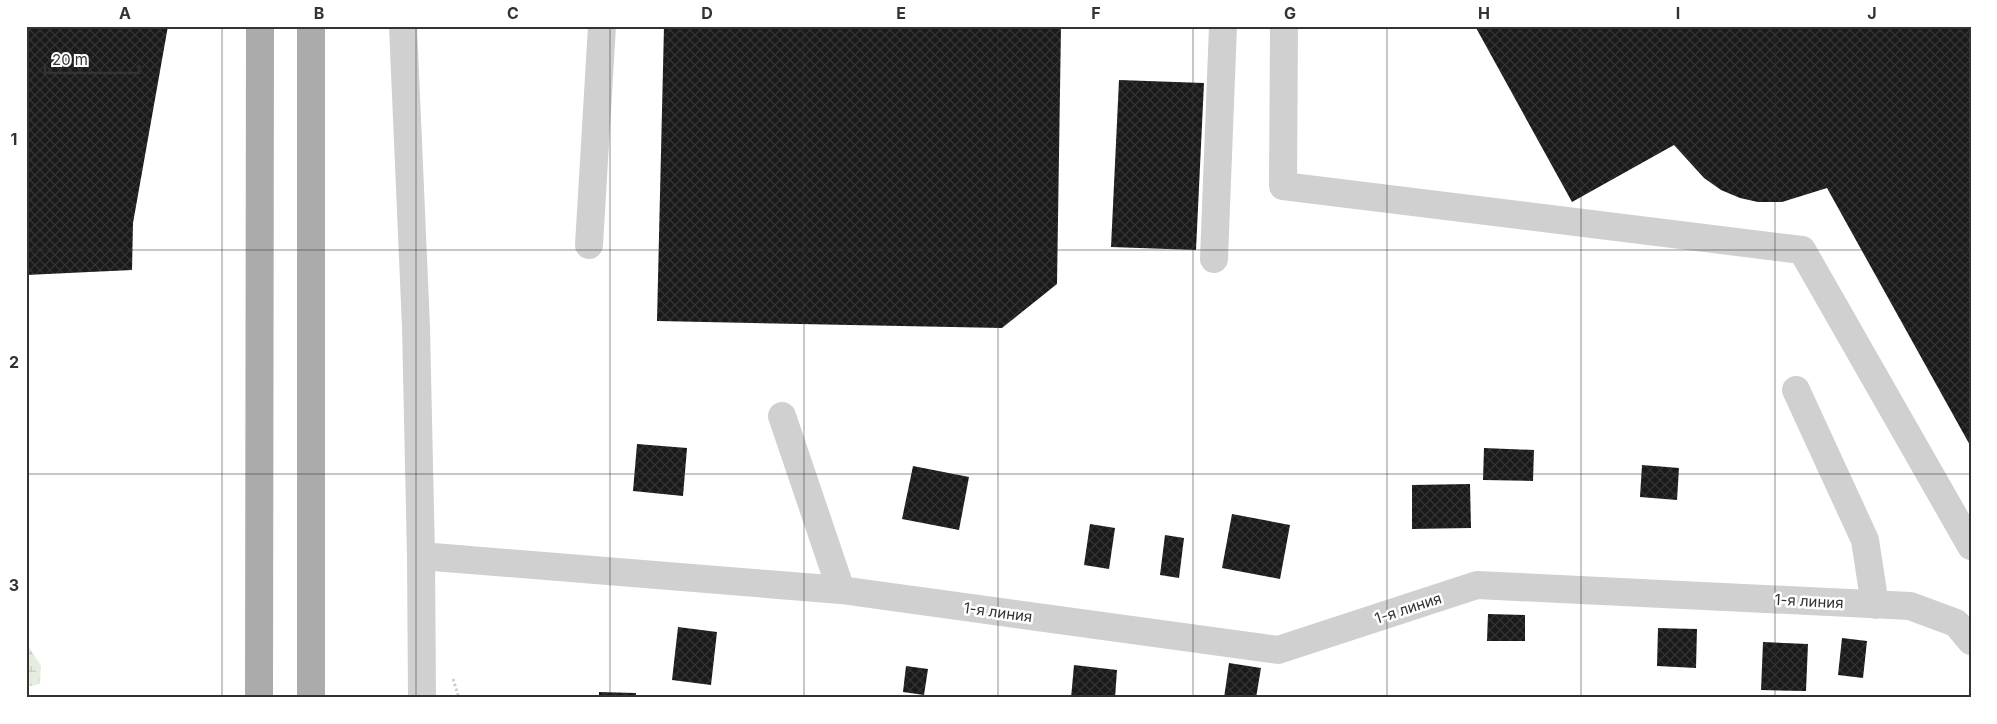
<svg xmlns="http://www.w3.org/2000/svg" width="1997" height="724" viewBox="0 0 1997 724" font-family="Inter,sans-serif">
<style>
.wetland{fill:url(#wetland-marsh)}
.building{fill:url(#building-cross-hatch)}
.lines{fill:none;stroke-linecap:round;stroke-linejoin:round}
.path{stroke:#cdcdcd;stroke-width:3;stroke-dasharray:2.5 2.5;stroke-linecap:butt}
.minor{stroke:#d0d0d0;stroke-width:28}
.major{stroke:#ababab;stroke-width:28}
.grid{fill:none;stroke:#333;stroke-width:1;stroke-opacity:0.55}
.labels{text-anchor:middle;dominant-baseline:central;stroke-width:5;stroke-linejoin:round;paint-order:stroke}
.street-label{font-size:15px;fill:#333;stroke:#fff}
.neatline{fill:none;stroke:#333;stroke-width:2}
.grid-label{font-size:16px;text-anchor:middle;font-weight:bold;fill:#333}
</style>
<defs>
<pattern id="wetland-marsh" width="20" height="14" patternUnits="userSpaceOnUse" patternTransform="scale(1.25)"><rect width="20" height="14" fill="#e6ecdf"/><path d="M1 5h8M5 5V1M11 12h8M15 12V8" fill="none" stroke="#c6cbc0"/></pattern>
<pattern id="building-cross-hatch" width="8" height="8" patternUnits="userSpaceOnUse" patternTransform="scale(1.25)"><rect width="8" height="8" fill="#1a1a1a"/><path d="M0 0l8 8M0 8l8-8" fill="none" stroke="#333"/></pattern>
</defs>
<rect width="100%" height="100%" fill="#fff"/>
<path class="wetland" d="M26,643L41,666L40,684L26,687Z"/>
<path class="building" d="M26,26H168L133,223L132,270L26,275Z
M664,26H1061L1057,284L1002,328L657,321Z
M1475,26H1971V447L1827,188L1782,202H1758L1740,198L1721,190L1704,178L1674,145L1572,202Z
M1119,80L1204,83L1196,250L1111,247Z
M637,444L687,448L683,496L633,491Z
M1484,448L1534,450L1533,481L1483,480Z
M1642,465L1679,468L1677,500L1640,497Z
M913,466L969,477L959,530L902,519Z
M1470,484L1471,528L1412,529V485Z
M1232,514L1290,525L1280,579L1222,568Z
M1090,524L1115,528L1109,569L1084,565Z
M1165,535L1184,538L1179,578L1160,575Z
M1488,614L1525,615V641H1487Z
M678,627L717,632L711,685L672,680Z
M1658,628L1697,629L1696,668L1657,666Z
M1842,638L1867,641L1863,678L1838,675Z
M1763,642L1808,644L1806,691L1761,690Z
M1229,663L1261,668L1256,698H1224Z
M1074,665L1117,670L1115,698H1071Z
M906,666L928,669L924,695L903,692Z
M599,692L636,693V698H599Z"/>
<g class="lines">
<path class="path" d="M453,679L459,698"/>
<path class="minor" d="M403,26L416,327L421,556L422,698
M1284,26L1283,186L1802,250L1971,546
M589,245L602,26
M1214,259L1223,26
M1796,390L1865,540L1875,605
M782,416L841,590
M421,556L841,590L1278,650L1477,585L1910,606L1956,623L1971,641"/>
<path class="major" d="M259,698L260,26
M311,698V26"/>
</g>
<path class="grid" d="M222,26V698M416,26V698M610,26V698M804,26V698M998,26V698M1193,26V698M1387,26V698M1581,26V698M1775,26V698M26,250H1971M26,474H1971"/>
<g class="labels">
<g class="street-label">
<text transform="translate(1809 601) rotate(3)">1-я линия</text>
<text transform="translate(1408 608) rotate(-18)">1-я линия</text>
<text transform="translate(998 612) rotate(8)">1-я линия</text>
</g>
</g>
<rect width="1997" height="724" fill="none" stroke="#ffffff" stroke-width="55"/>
<path d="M45 65v8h94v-8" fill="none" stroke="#333333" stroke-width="2.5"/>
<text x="52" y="65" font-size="15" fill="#333333" stroke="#ffffff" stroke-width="4" paint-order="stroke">20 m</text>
<rect x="28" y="28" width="1942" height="668" class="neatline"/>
<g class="grid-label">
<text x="125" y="19">A</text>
<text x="319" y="19">B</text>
<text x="513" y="19">C</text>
<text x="707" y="19">D</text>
<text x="901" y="19">E</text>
<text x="1096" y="19">F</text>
<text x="1290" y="19">G</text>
<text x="1484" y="19">H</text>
<text x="1678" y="19">I</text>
<text x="1872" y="19">J</text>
<text x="14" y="145">1</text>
<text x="14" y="368">2</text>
<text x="14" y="591">3</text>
</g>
</svg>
